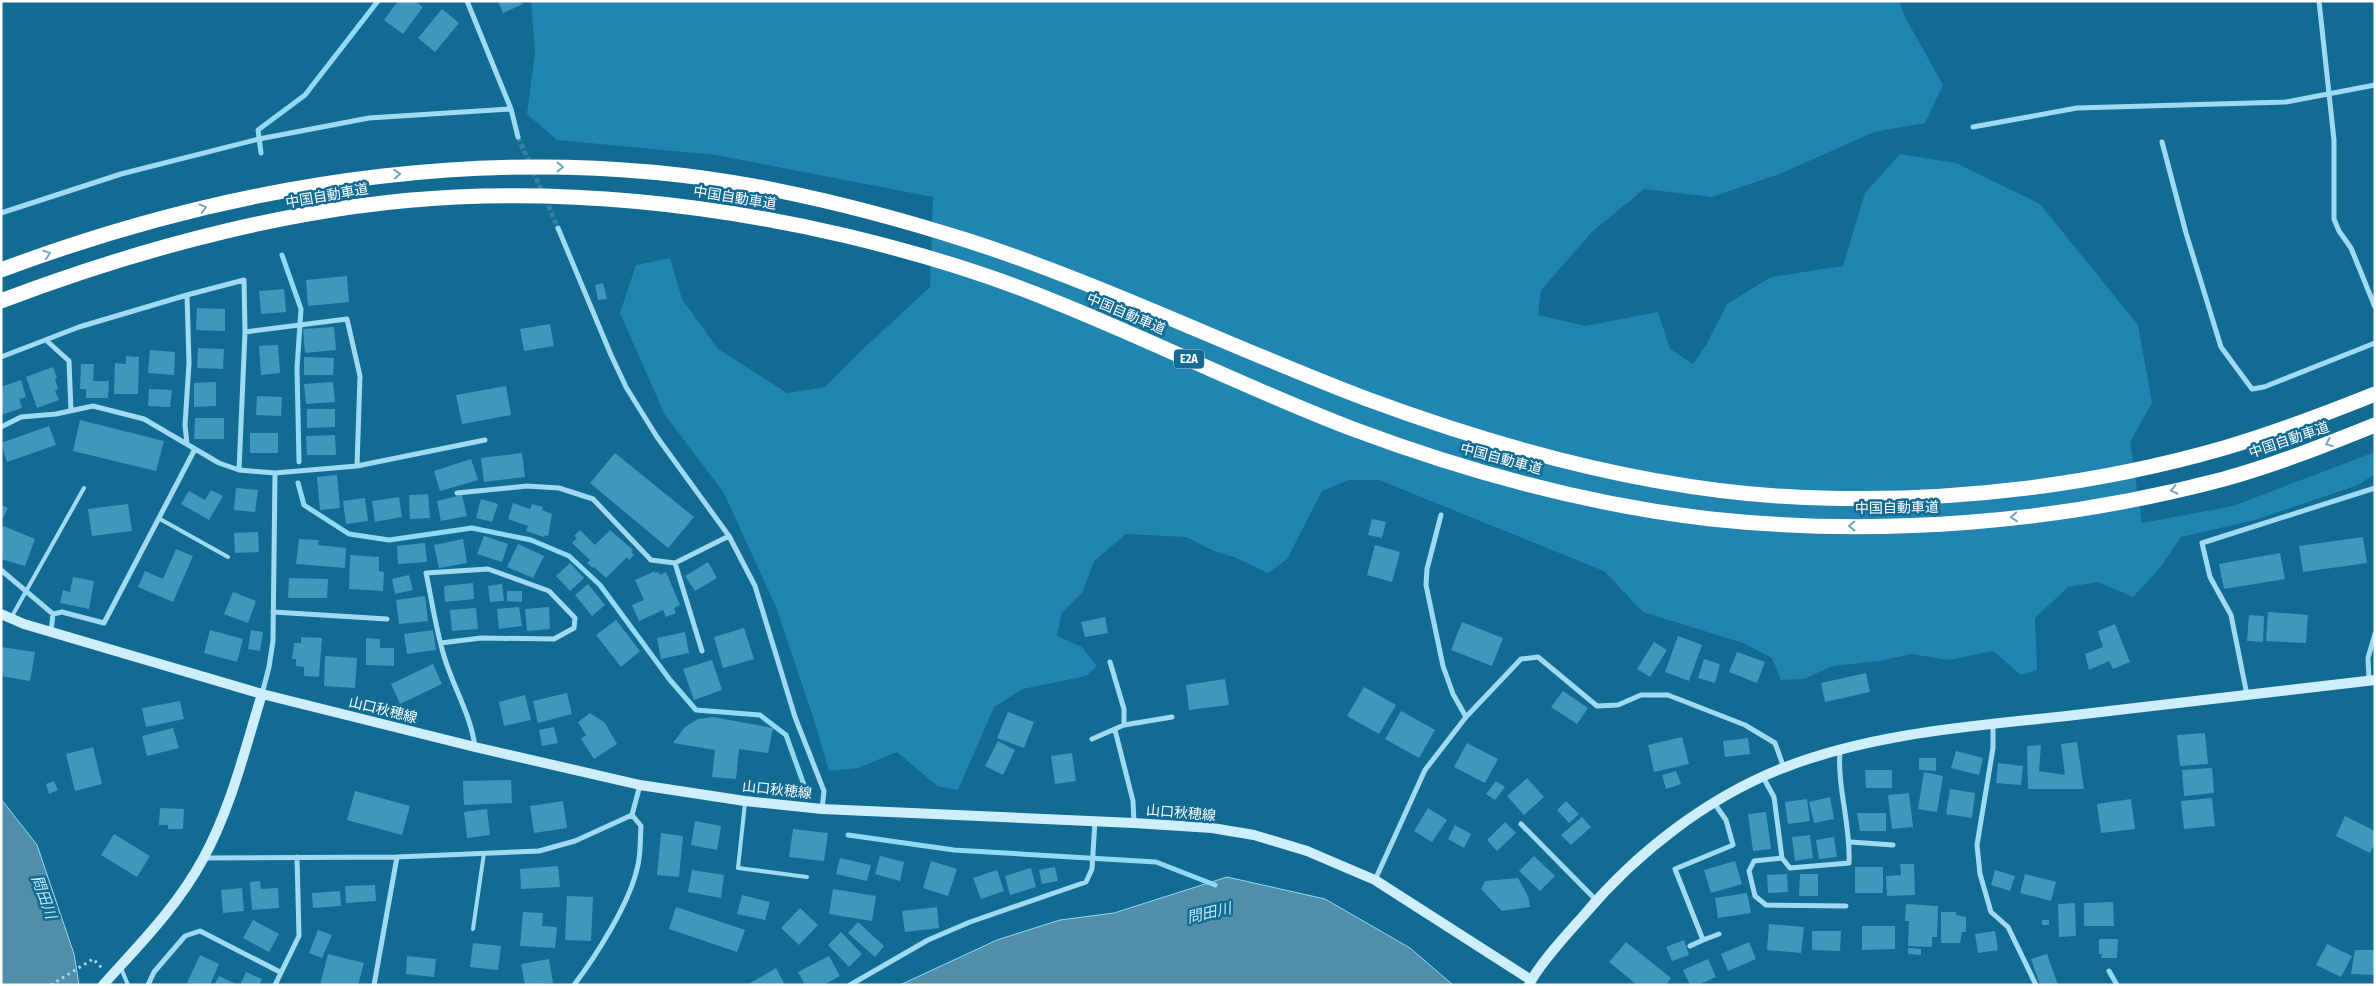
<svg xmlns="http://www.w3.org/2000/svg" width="2376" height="986" viewBox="0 0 2376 986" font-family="'Fira Sans Condensed','Noto Sans JP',sans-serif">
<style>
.green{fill:#2185b1}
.water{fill:#508ea9;stroke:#92d9f6}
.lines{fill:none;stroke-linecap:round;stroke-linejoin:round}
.stream{stroke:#92d9f6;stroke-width:5}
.building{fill:#3f97be}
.street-tunnel{stroke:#3681a3;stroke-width:5;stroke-dasharray:5 2.5;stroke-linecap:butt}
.path{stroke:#a0daf2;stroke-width:3;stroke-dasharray:2.5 4;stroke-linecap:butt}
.lane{stroke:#a0daf2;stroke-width:4}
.street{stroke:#a0daf2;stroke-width:5}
.secondary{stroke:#cfeefc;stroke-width:10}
.highway{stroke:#fff;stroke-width:15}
.oneway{stroke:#71a6be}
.labels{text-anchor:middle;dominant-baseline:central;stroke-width:5;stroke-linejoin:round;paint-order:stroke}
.shield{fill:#126b93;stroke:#b8d3df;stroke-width:1}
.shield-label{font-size:12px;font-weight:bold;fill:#fff}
.street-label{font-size:14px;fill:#fff;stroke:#126b93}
.water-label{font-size:15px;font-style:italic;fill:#bde9fa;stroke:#126b93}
</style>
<rect width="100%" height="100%" fill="#126b93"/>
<path class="green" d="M531,1H1899L1905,17L1943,85L1925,123L1874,132L1782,173L1712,197L1644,189L1592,232L1541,290L1538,315L1585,326L1658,312L1670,349L1693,364L1706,345L1727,304L1771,277L1843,266L1865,193L1900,154L1956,163L2040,204L2138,325L2152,403L2130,442L2142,523L2233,506L2375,452V474L2358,485L2255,520L2181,537L2159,569L2133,597L2098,582L2068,587L2035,618L2037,670L2021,675L1993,651L1949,660L1911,654L1880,661L1833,666L1804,679L1781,680L1772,658L1743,643L1643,612L1604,571L1379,480H1349L1322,491L1287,559L1268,573L1234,557L1214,551L1186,537L1126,534L1094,561L1082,593L1061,614L1057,636L1082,647L1097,666L1086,676L1023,689L994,707L958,790L937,786L897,752L858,768L829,771L815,723L776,607L724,493L665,415L620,313L636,265L670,258L682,299L718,349L787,393L825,387L863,349L930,287L933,197L716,155L557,140L527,114L535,53Z"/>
<path class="water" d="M1,799L37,845L74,954L79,985H1Z
M1227,877L1325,899L1410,948L1453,985H900L997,940L1060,920L1114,913Z"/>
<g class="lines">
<path class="stream" d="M261,153L258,130L305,95L378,1
M282,255L301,309L297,368L299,462
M298,483L304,505L349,534L389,540L472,528L531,540L569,556L600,585L670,680L696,710L760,715L786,735L804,785
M848,835L954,850L1156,862L1215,885
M2109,971L2117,985"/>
</g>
<path class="building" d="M398,1H415L423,7L403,34L384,20Z
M498,1H521L523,4L503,13Z
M442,9L459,23L435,52L418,38Z
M347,276L349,302L308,306L306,280Z
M603,283L607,299L598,300L595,285Z
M284,289L286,312L261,314L259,291Z
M197,308L225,309V331L196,330Z
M550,324L554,346L524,351L520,329Z
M334,327L336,350L305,353L303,329Z
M278,345L280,373L261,375L259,346Z
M198,348L224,349L223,369L197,368Z
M150,350L175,352L174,375L148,373Z
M126,356L139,357L138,394H114L115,363L126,364Z
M304,357L334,358L333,375H304Z
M81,364H94L93,381H109L108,398H86V389H80Z
M53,367L57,378L55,379L58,389L55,391L59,400L37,408L26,377Z
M21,380L26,397L19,399L22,408L1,415V387Z
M216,382V406L194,407V383Z
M333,382L335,402L306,404L304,384Z
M506,386L511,415L462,424L456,395Z
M149,389L172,390L170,407L148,406Z
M257,396L282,397L281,416L256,415Z
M307,409H335V427L307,428Z
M195,418H224V439H194Z
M80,420L164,441L156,471L73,451Z
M49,426L56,445L7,462L1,443Z
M250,433H278V453H250Z
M335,435L336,455H307L306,436Z
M522,453L525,477L484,482L481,458Z
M615,453L694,517L668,548L590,483Z
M471,459L478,480L440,491L434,471Z
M337,475L340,508L320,510L317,477Z
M236,488L258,490L255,512L234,510Z
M211,490L223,496L209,520L181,504L189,491L205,500Z
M428,494L430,518L410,519L409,495Z
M462,495L467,516L441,521L437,501Z
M399,497L402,517L375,522L372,501Z
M365,498L368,521L346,524L343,501Z
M481,499L498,504L492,522L476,518Z
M513,503L530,509L532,504L543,507L542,510L552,514L548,536L545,535L544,537L526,531L528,526L508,519Z
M128,504L132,531L92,536L88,509Z
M1,505L8,508L3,518L1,517Z
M1372,519L1386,522L1382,538L1368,535Z
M1,525L35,539L25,566L1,559Z
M580,530L595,545L610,530L633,550L631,552L634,555L629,560L627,557L606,578L594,567L593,568L587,563L590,560L572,543L577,538L574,536Z
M258,532L259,552L235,553L234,533Z
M484,536L508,544L502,562L477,554Z
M2363,537L2367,563L2303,572L2299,546Z
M299,539L319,540L318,545L346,548L345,568L296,564Z
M463,539L467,563L439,568L434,545Z
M425,543L427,562L398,564L397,546Z
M518,544L544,556L533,578L507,567Z
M1375,545L1400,552L1392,582L1367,575Z
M176,549L193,556L173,602L138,587L145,571L163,579Z
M2280,553L2285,579L2224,589L2219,564Z
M350,555L379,557V571L384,572L383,591L349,589Z
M708,562L717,578L695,591L685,576Z
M570,563L584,578L570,591L556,576Z
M655,571V573L658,572L660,575L666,572L680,605L674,608L676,613L666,617L663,610L639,621L632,605L644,600L635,580Z
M409,575L413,590L395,594L392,579Z
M73,577L94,581L89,609L60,603L63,590L70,592Z
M289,578L328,579L327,598H288Z
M473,583L474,599L445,602L444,586Z
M502,584L504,601L490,602L488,586Z
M588,584L605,605L592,616L575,595Z
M507,591H522V602L507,601Z
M233,592L256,601L248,623L224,614Z
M425,596L428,621L399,624L396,600Z
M519,607L522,626L499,629L497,609Z
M549,607L550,629L527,631L525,609Z
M476,608L478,629L452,631L450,610Z
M2268,612L2308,615L2306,643L2266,641Z
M2249,615L2264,616L2263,642L2247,641Z
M1105,617L1108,633L1085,637L1081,622Z
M616,620L640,651L621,667L596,635Z
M1462,622L1503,638L1492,666L1451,650Z
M2115,624L2130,662L2113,669L2109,661L2089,670L2085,654L2103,647L2098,631Z
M744,628L754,659L723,668L714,637Z
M210,630L243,639L237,662L204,653Z
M251,630L263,632L260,651L248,649Z
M433,630L436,650L407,654L404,634Z
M685,632L689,653L661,659L657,638Z
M1678,636L1702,645L1689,681L1665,672Z
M301,637L322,638L319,677L304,676V667L296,666V659H292L294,643H301Z
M366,638L380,639V648H394V666L366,665Z
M1654,642L1667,650L1650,677L1637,669Z
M1,647L35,652L30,681L1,676Z
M1737,652L1765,662L1757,683L1729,672Z
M325,656L357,658L355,688L324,686Z
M1704,659L1720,664L1715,683L1698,678Z
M712,660L722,690L694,700L683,669Z
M433,664L442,684L400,704L391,684Z
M1866,673L1870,692L1825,702L1821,683Z
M1225,679L1229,705L1189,710L1186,685Z
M1364,687L1396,705L1379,734L1347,716Z
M1563,691L1588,708L1577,724L1551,707Z
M567,693L572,714L538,723L533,701Z
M525,695L531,720L504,726L499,702Z
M180,701L184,719L146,727L142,708Z
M1401,711L1435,730L1419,758L1385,739Z
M1008,712L1034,722L1024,748L997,738Z
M590,713L605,723L617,744L594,759L581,739L586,735L578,722Z
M713,717L773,728L768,753L739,749L736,779L712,777L715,750L673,743L685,727L698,719Z
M554,727L558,743L542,746L539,730Z
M173,728L179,748L147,756L142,736Z
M2205,733L2208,764L2180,766L2177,735Z
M1682,737L1689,764L1654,772L1648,745Z
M1748,738L1750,754L1725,757L1723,741Z
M998,741L1015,750L1003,775L985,766Z
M2077,742L2084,789H2028L2027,746L2041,745L2039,771L2065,775L2061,744Z
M1467,743L1498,759L1485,783L1454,767Z
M93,747L102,784L75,791L66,754Z
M1956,751L1983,758L1979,775L1951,768Z
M1072,753L1076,781L1055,784L1051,756Z
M1919,758H1936V771L1919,770Z
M1998,763L2023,766L2021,785L1996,783Z
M2212,768L2214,793L2184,796L2182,770Z
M1865,770H1892V788H1866Z
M1676,771L1681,784L1666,789L1662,775Z
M1924,772L1943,776L1937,812L1918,809Z
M1527,778L1544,797L1524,815L1507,796Z
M511,780L512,803L464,805L463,781Z
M54,781L58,790L49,794L46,784Z
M1496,781L1505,787L1495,800L1486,794Z
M1950,789L1975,793L1972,818L1946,814Z
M355,791L410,806L402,835L347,820Z
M1909,793L1913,827L1892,829L1888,795Z
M1830,797L1834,819L1814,823L1809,802Z
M2212,798L2215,826L2184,829L2181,801Z
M1807,799L1810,821L1788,824L1785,802Z
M2131,799L2135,829L2101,833L2097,804Z
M563,801L567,828L534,833L530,806Z
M1566,801L1579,814L1569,823L1557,810Z
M160,808L184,809L183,829H168V825H159Z
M1428,808L1447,820L1432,842L1414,831Z
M487,809L490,835L467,838L464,812Z
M1766,812L1771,849L1753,851L1748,814Z
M1857,813H1886V831H1860Z
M2345,816L2375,831V843L2370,853L2336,836Z
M1582,817L1591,827L1571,845L1561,835Z
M695,821L721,826L717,850L691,845Z
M1505,822L1516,833L1497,851L1487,840Z
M1455,825L1471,834L1464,848L1448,839Z
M793,829L828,833L824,861L789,857Z
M661,833L683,836L679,877L657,875Z
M114,834L150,856L137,877L101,855Z
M1810,835L1813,858L1795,861L1792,837Z
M1834,837L1837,857L1819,859L1816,840Z
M880,856L904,862L900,881L875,874Z
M1534,856L1555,876L1540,891L1519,871Z
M840,858L871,865L867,881L836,874Z
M931,861L957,869L948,896L923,888Z
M1735,861L1742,884L1711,893L1704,870Z
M1900,864H1914L1915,895L1887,896L1886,876L1901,875Z
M558,866L560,887L521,889L520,869Z
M1055,867L1058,881L1042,884L1039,870Z
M1855,867H1883V893H1855Z
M1031,868L1036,887L1010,895L1005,876Z
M692,870L724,875L721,898L688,892Z
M997,870L1004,891L981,899L973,878Z
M1995,870L2015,876L2010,891L1991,885Z
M1787,874L1788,892L1768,893L1767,875Z
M1800,874H1818V896H1799Z
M2025,874L2056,882L2051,901L2020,893Z
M1518,878L1528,896L1530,907L1502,911L1481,889L1485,881Z
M260,881L261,889L278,888L279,908L252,910L250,882Z
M375,885L376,901L346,903L345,886Z
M242,888L244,911L223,913L221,890Z
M833,889L876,896L872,921L829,914Z
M340,891L341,906L313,908L312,893Z
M1747,893L1751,913L1718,918L1715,898Z
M742,895L770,902L765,920L737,914Z
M567,896L593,897L591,941L565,940Z
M2113,902L2114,926H2084V903Z
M2075,903L2076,936L2059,937L2058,904Z
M1906,904L1938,906L1937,937H1932V947L1908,946L1909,921H1905Z
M676,907L745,930L737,952L669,929Z
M937,907L939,928L905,932L902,911Z
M800,908L818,925L799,945L781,928Z
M523,912L543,913L542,926L557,927L555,948L520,946Z
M1941,912H1956V915L1966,917V932H1962L1960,943H1941Z
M253,920L279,934L269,952L243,938Z
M2042,920H2049V925H2042Z
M858,922L884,946L875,957L848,933Z
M1769,924L1804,927L1801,953L1767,950Z
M1862,926H1895V949L1862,950Z
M318,930L332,935L322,958L309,953Z
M1812,931H1841L1840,951L1812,950Z
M1995,931L1998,950L1978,953L1975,934Z
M841,932L862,954L849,967L828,945Z
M2099,939H2118L2117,958H2101L2102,954H2099Z
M1684,940L1689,955L1672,961L1666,947Z
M1626,942L1671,978L1666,985H1637L1609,962Z
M1749,942L1756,959L1728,971L1721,954Z
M473,943L501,946L498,970L470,967Z
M2327,944L2352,956L2341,977L2316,965Z
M1908,948L1921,949V955L1908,954Z
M2355,950H2375V975L2351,974Z
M328,954L364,963L358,985H320Z
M2047,954L2058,985H2040L2031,959Z
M200,955L219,964L210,985L187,983Z
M407,956L436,959L434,977L406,974Z
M829,956L840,976L824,985H805L798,972Z
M549,959L553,983L525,985L521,964Z
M1708,959L1716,977L1698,985H1690L1683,970Z
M776,968L785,985H747Z
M246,972L262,979L259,985H240Z
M219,976L238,985H214Z"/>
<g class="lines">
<path class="street-tunnel" d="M518,137L558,228"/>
<path class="path" d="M51,985L93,959L102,968"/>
<path class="lane" d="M160,519L228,557
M11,618L84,488
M745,803L738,868L807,877
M473,929L484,853
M121,968L128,985"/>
<path class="street" d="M467,1L511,109L518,137
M2319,1L2334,140V219L2339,231L2351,248L2375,307
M1973,127L2077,108L2286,102L2375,85
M2162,142L2186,233L2221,347L2252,389L2264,387L2375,343
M1,213L121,174L259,139L369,118L511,109
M558,228L611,355L626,387L657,437L729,536L755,586L795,717L824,791L822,809
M187,295L244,280L245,332
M47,341L69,361L71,411
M1,357L79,327L187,295L189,363L185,425L187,444
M1,427L21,417L56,414L93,406L144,419L219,463L239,470L275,473
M239,470L245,332L347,319L360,376L357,466
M457,493L527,486L559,488L593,499L651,560L675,563
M1441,515L1427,569L1426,585L1443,666L1453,694L1466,717L1521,659L1538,657L1597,706L1618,705L1641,695H1668L1745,725L1775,743L1784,768
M1,570L53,614L51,632
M273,612L387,619
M53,614L62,612L104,623L195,449
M441,643L481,638L554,639L574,628L575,618L549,591L488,569L426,573C432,601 436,630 444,656C453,687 471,715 475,747
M702,651L675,563L729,536
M1110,662L1124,709V725
M2369,681L2368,658L2375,634
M262,694L269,667L273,641L275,473L357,466L485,440
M2247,695L2231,615L2210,577L2202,543L2375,488
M1993,725V748L1977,845L1980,874L1991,912L2008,927L2036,985
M1115,730L1133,801L1134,823
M1092,739L1124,725L1172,717
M1763,777L1774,797L1782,858L1790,868L1849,863C1851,825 1837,788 1840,750
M1521,824L1596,900
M1851,842L1893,845
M204,858L397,857L539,851L575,841L632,815L640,785
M1782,858L1754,861L1749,871L1755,896L1766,905L1846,906
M1375,880L1425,770L1466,717
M1703,940L1719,934
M1690,946L1703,940L1675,869L1733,845L1726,820L1714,803
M148,985L154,972L185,936L200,931L280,972
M275,985L299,936L297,857
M374,985L397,857
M574,985C596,956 629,904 637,869C641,856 640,840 641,826L632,815
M850,985L928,940L970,922L1086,882L1092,869L1095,821"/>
<path class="secondary" d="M1,614L24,624L262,694L475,747L640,785L745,801L822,809L1134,823L1212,828L1254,835L1307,851L1375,880L1531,980
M103,985C139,945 177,907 203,859C231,808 245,749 262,694
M1529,985C1538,965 1569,932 1584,915C1637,852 1707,798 1783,768C1875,732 1978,726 2075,715C2175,703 2275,692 2375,680"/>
<path class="highway" d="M1,270C247,178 516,138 775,190C840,203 903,220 966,240C1103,284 1232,348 1367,399C1510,452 1668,495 1822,498C1956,502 2095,485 2224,448C2275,433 2325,414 2375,394
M1,301C143,247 304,204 456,197C588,191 719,206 847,236C918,253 991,275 1058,303C1157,343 1253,391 1353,429C1468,472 1588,505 1711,519C1881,537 2058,523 2224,479C2275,465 2325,445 2375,425"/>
</g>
<defs><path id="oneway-chevron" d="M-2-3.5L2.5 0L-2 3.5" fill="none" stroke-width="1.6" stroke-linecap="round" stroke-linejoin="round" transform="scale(1.25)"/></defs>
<g class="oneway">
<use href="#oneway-chevron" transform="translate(560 167)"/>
<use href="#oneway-chevron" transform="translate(397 174) rotate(-5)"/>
<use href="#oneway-chevron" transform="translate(203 208) rotate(-15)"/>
<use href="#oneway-chevron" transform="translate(47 254) rotate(-18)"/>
<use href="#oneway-chevron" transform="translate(2329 443) rotate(158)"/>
<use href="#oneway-chevron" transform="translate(2174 490) rotate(167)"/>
<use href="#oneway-chevron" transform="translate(2014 517) rotate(175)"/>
<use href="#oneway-chevron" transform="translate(1852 526) rotate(180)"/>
</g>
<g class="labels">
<rect class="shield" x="1174" y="349.5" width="30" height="19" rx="4"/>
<g class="shield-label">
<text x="1189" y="359">E2A</text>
</g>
<g class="street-label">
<text transform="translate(327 196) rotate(-10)">中国自動車道</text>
<text transform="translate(735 198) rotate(9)">中国自動車道</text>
<text transform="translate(1126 314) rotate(23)">中国自動車道</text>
<text transform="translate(2289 440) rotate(-19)">中国自動車道</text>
<text transform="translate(1501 459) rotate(15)">中国自動車道</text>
<text transform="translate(1897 508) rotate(-1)">中国自動車道</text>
<text transform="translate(383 710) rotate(14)">山口秋穂線</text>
<text transform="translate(777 790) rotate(6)">山口秋穂線</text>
<text transform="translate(1181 813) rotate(5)">山口秋穂線</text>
</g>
<g class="water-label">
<text transform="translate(44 897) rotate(70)">問田川</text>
<text transform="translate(1209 913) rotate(-13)">問田川</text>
</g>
</g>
<rect width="2376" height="986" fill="none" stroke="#ffffff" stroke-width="5"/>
</svg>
